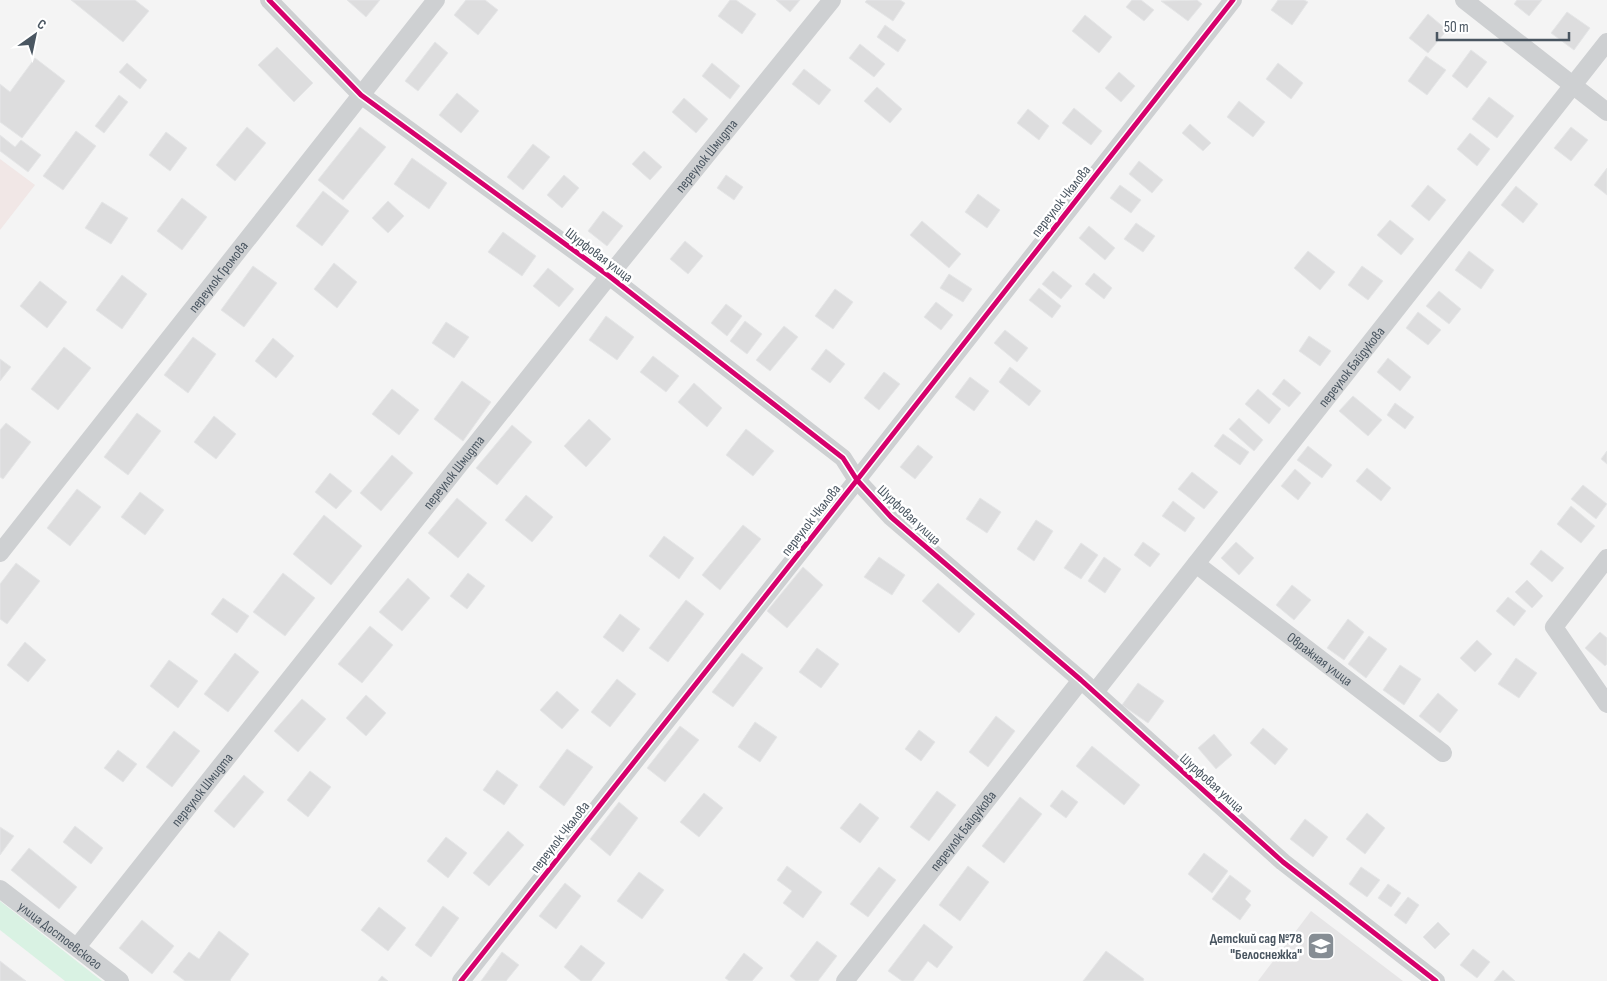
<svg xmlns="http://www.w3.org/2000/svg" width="1607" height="981" viewBox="0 0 1607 981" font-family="'Sofia Sans Condensed',sans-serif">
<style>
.education{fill:#e6e5e6}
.medical{fill:#f1e7e6}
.green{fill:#d9f2e3}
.building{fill:#ddddde;stroke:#e5e6e7}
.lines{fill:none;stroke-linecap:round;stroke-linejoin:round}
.minor{stroke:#ced0d2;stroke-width:18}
.cycleway-casing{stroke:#fff;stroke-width:8}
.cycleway{stroke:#d6006c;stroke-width:5}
.labels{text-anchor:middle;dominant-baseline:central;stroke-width:5;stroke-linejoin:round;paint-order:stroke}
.street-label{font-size:14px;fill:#4a5661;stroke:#fff}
.poi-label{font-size:14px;font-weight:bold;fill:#4a5661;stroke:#fff;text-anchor:end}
</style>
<rect width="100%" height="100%" fill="#f4f4f4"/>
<path class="education" d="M1311,911L1403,981H1258Z"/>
<path class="medical" d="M0,159L35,185L0,230Z"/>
<path class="green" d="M0,901L102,981H65L0,930Z"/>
<path class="building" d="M71,0H135L149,11L123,42Z
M347,0H380L366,17Z
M466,0H485L498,10L478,35L454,15Z
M730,0H736L756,14L742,34L718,16Z
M776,0H800L790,12Z
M867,0H900L905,3L893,21L865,2Z
M1132,0H1141L1154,10L1144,21L1126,7Z
M1197,0L1202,4L1188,21L1161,1Z
M1278,0H1304L1308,2L1292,25L1271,10Z
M1517,0H1542L1529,16L1514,4Z
M1567,12L1590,28L1574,50L1551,33Z
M1428,14L1447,30L1428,53L1409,38Z
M1085,15L1112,37L1099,53L1072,31Z
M885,25L906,40L898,52L877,37Z
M435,42L448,53L418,91L405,81Z
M860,44L885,64L874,77L849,58Z
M277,47L313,83L294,102L258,65Z
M1471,50L1487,62L1467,88L1452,76Z
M1426,56L1446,70L1427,95L1408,81Z
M35,58L65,81L22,138L0,122V84L10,92Z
M127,63L147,80L140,89L119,72Z
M712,63L740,86L730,99L702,76Z
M1278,63L1303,83L1291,99L1266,79Z
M804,69L831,90L819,105L792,84Z
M1119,72L1135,86L1121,102L1105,88Z
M877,87L902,109L890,123L864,101Z
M457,93L479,111L461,133L439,115Z
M119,95L128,102L104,133L95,126Z
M1489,97L1514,116L1497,138L1472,119Z
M684,98L708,119L696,133L672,112Z
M1239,101L1265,122L1253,137L1227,117Z
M1074,108L1102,131L1091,145L1062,123Z
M1028,109L1049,126L1039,140L1017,123Z
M1190,124L1211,143L1203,151L1182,133Z
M247,127L266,143L235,181L216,165Z
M360,127L386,147L343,200L318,180Z
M1571,127L1588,140L1571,161L1554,148Z
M76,131L96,146L63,190L43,176Z
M166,132L187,148L170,171L149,155Z
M1470,133L1490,149L1477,166L1457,149Z
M0,135L15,147L21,140L41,155L28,172L0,151Z
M533,144L550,157L523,190L507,177Z
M644,151L662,167L650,180L632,164Z
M412,158L447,183L429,209L394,184Z
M1139,161L1163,180L1152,193L1129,174Z
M1607,168V195L1594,185Z
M564,175L579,188L562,208L547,195Z
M726,175L743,187L734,200L717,188Z
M1120,185L1141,200L1131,213L1110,198Z
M1428,185L1446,200L1429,221L1411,206Z
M1516,186L1538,204L1523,223L1501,205Z
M323,191L349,211L322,246L296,226Z
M978,194L1000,210L987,228L965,212Z
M182,198L207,217L182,250L157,231Z
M388,201L404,216L388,233L372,218Z
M102,202L128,218L111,244L85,228Z
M603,211L623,226L607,246L588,231Z
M1390,220L1414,239L1401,255L1377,235Z
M922,221L961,254L949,268L910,235Z
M1136,223L1155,236L1143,252L1124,239Z
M1089,226L1115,248L1105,260L1079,238Z
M503,232L536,256L522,276L488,252Z
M685,241L703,256L688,274L670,259Z
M1308,251L1335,272L1320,290L1294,268Z
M1469,251L1494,270L1481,289L1455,270Z
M334,263L357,282L337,308L314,289Z
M253,266L277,283L244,327L221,310Z
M1362,266L1383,281L1368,300L1348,285Z
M548,268L574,289L559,307L533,286Z
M1053,271L1072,286L1061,299L1042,284Z
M1094,273L1112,288L1104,299L1085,284Z
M949,274L972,289L963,302L940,288Z
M122,275L147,294L122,329L96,310Z
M40,281L67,302L47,328L20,306Z
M1039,288L1061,306L1052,318L1029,300Z
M835,289L853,302L833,329L815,316Z
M1439,291L1461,309L1449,324L1426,306Z
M936,302L953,315L941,330L924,317Z
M726,304L742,316L727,336L711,323Z
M1418,312L1441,330L1428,345L1406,328Z
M606,316L634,337L617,360L589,340Z
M745,321L762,334L747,354L730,341Z
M446,322L469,337L454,358L432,343Z
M784,326L798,337L770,371L756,360Z
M1005,330L1028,348L1017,362L994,343Z
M1309,336L1331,351L1320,366L1299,351Z
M193,337L216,354L188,393L164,375Z
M273,338L294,356L276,378L255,361Z
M64,347L91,368L58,410L31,389Z
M826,349L845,364L830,383L811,369Z
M653,356L679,376L666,392L640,372Z
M1388,358L1411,377L1400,391L1377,372Z
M0,359L11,367L0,381Z
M1010,367L1041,391L1029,406L999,382Z
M884,372L900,384L879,410L864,398Z
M970,377L989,391L974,411L955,397Z
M1284,379L1301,393L1289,407L1272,394Z
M462,381L491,402L463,441L434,419Z
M694,383L722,408L707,427L678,402Z
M392,389L419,410L399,435L372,414Z
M1258,389L1281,409L1269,424L1245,404Z
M1353,396L1382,420L1368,436L1339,411Z
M1395,403L1414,417L1405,429L1387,415Z
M137,413L161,431L128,475L104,457Z
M214,416L236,434L216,459L194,442Z
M1239,418L1263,440L1254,451L1229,429Z
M589,419L611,439L586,467L564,446Z
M6,423L31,442L3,479L0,477V430Z
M512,425L532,442L497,485L476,468Z
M746,429L774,451L753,476L726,455Z
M1223,434L1249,452L1240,465L1214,446Z
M918,445L933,457L915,479L900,467Z
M1308,446L1332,465L1322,478L1297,460Z
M1607,451V464L1601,459Z
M392,455L413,473L381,511L360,493Z
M1367,468L1391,488L1381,501L1356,481Z
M1295,469L1311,483L1298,500L1281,486Z
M1192,472L1218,492L1204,509L1178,489Z
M330,473L352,491L336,509L315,492Z
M1583,485L1607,504L1596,519L1571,499Z
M77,489L101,507L70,546L47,528Z
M140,492L164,510L145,535L121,517Z
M526,495L553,517L532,542L505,520Z
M457,498L487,523L458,558L428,533Z
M980,498L1001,512L987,533L966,519Z
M1173,501L1195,518L1185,532L1162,516Z
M1571,506L1595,526L1581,543L1557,524Z
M324,515L362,546L331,585L293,554Z
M1036,520L1053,531L1034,561L1017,549Z
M743,525L761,539L720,590L702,575Z
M664,536L694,558L679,579L649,556Z
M1143,542L1160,554L1150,567L1134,555Z
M1236,542L1254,558L1239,575L1221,558Z
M1081,543L1098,555L1081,579L1064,568Z
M1541,550L1564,568L1552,582L1530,564Z
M879,557L905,575L892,595L864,577Z
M1104,557L1121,569L1105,593L1088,581Z
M16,563L40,581L7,624L0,619V584Z
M803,567L823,585L787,628L767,611Z
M283,573L315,598L285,636L253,612Z
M468,573L485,586L467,609L450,596Z
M408,578L430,598L402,631L379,612Z
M1527,580L1543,596L1532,608L1515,592Z
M938,583L975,614L959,633L922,601Z
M1292,585L1311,600L1294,620L1276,605Z
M1508,597L1526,611L1514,626L1496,611Z
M223,598L249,616L237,633L211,614Z
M686,600L704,614L668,662L649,648Z
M620,614L640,629L623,652L603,637Z
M1348,619L1364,632L1344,660L1327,648Z
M370,626L393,645L362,683L338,664Z
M1600,632L1607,638V664L1605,666L1585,648Z
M1369,636L1387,649L1366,678L1348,664Z
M1477,640L1492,654L1475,672L1460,658Z
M25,642L46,660L28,682L7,665Z
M817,648L839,664L821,688L799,672Z
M235,653L259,672L228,712L204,694Z
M742,653L763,668L733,707L712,692Z
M1516,658L1537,673L1519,698L1498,684Z
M169,660L198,681L178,708L150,686Z
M1400,665L1421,679L1404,705L1383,690Z
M617,679L636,694L610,727L591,712Z
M1138,683L1164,701L1148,723L1122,705Z
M557,691L579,710L562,729L540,710Z
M1438,693L1458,710L1440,733L1419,716Z
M366,695L386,713L366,736L346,718Z
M302,699L326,719L298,752L274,731Z
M996,716L1015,731L988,767L969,752Z
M755,722L777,737L760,762L738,747Z
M680,726L699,740L665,782L647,768Z
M1263,728L1288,749L1275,765L1250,743Z
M919,730L935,742L921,761L905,749Z
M174,731L200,751L172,787L146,767Z
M1214,734L1232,755L1216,769L1198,748Z
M1092,746L1140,785L1124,805L1076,766Z
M567,749L593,767L564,806L539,787Z
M118,750L137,764L123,782L104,768Z
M497,770L518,785L504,805L483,790Z
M310,771L331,787L308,817L287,800Z
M244,775L264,792L234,828L214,811Z
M1062,790L1078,802L1066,818L1050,806Z
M937,791L956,805L929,841L910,827Z
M704,793L723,808L699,837L680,822Z
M1020,797L1042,814L1004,863L982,846Z
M619,802L638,818L610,856L590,839Z
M860,803L879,818L860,843L840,828Z
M1367,813L1385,828L1365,854L1346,839Z
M1305,819L1328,837L1313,857L1290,839Z
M75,826L103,848L91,864L63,842Z
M0,827L14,836L0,855Z
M508,831L524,845L489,886L473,873Z
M446,837L467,853L448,878L427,861Z
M29,848L77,887L59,909L11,870Z
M1204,853L1228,871L1212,893L1188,874Z
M787,866L822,892L803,918L783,903L792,891L777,880Z
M968,866L989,882L960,921L939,905Z
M879,867L896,880L868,917L850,904Z
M1361,867L1380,880L1367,897L1349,884Z
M639,872L664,890L642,919L617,901Z
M1230,875L1251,891L1245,899L1251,905L1240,920L1212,899Z
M565,883L581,896L556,929L539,916Z
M1388,884L1401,893L1391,907L1378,898Z
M1408,897L1419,905L1406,924L1394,915Z
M443,906L459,918L431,957L415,945Z
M379,907L406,928L388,951L361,930Z
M142,920L174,946L152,974L119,948Z
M1438,922L1450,934L1435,949L1423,937Z
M924,924L953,947L937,968L928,961L913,981H902L888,971Z
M219,931L249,954L230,980L231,981H185L173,972L189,952L199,959Z
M817,941L837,956L818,981H796L790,976Z
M581,945L605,963L591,981H581L564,967Z
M1473,949L1490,962L1477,978L1460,965Z
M1106,951L1144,979L1143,981H1083Z
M502,952L519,965L506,981H481Z
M744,953L763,968L752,981H729L725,978Z
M0,961L26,981H0Z
M1503,970L1515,981H1494Z
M382,976L388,981H378Z"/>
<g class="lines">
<g class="minor">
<path d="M269,0L361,95L609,276L843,458L857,480L891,517L1081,680L1283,862L1436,981"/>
<path d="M1464,0L1607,112"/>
<path id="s1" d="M0,553L436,0"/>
<path d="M1607,558L1554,627L1607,704"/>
<path id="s2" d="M1196,564L1443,753"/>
<path id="s3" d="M1095,692L1607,42"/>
<path id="s4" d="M0,889L120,981"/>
<path id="s5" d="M77,947L609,276L832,0"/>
<path d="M461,981L857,480L1233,0"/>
<path id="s6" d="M845,981L1081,680"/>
</g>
<g class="cycleway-casing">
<path id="cycleway" d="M269,0L361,95L609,276L843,458L857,480L891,517L1081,680L1283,862L1436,981
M461,981L857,480L1233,0"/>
</g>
<use href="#cycleway" class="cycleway"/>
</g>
<defs>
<g id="school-square" transform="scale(1.4375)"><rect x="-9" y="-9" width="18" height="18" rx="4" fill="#868d94" stroke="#fff"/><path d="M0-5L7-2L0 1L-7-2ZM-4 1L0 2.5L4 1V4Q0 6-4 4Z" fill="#fff"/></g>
</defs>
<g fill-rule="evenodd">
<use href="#school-square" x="1321" y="946"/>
</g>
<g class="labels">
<g class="street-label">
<text stroke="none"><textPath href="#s5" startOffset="1011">переулок Шмидта</textPath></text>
<text transform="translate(1061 201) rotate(-52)">переулок Чкалова</text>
<text transform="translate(599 255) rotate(37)">Шурфовая улица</text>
<text stroke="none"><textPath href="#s1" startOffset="352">переулок Громова</textPath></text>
<text stroke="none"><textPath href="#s3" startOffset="414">переулок Байдукова</textPath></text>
<text stroke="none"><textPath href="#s5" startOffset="606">переулок Шмидта</textPath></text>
<text transform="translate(909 515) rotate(43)">Шурфовая улица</text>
<text transform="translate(811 520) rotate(-52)">переулок Чкалова</text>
<text stroke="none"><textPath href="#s2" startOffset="156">Овражная улица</textPath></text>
<text transform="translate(1212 783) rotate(42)">Шурфовая улица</text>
<text stroke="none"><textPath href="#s5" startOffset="201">переулок Шмидта</textPath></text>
<text stroke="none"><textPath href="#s6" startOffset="191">переулок Байдукова</textPath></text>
<text transform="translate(560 837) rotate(-52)">переулок Чкалова</text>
<text stroke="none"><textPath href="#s4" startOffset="76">улица Достоевского</textPath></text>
</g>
<g class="poi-label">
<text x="1302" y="938">Детский сад №78<tspan x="1302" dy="16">"Белоснежка"</tspan></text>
</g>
</g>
<g transform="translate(35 35) rotate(33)" stroke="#ffffff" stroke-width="4" paint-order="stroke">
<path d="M0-4L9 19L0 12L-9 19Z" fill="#4a5661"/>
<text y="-8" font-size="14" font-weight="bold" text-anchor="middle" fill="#4a5661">С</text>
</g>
<path d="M1437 32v8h132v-8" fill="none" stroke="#4a5661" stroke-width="2.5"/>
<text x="1444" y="32" font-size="15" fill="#4a5661" stroke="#ffffff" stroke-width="4" paint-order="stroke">50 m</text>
</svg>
